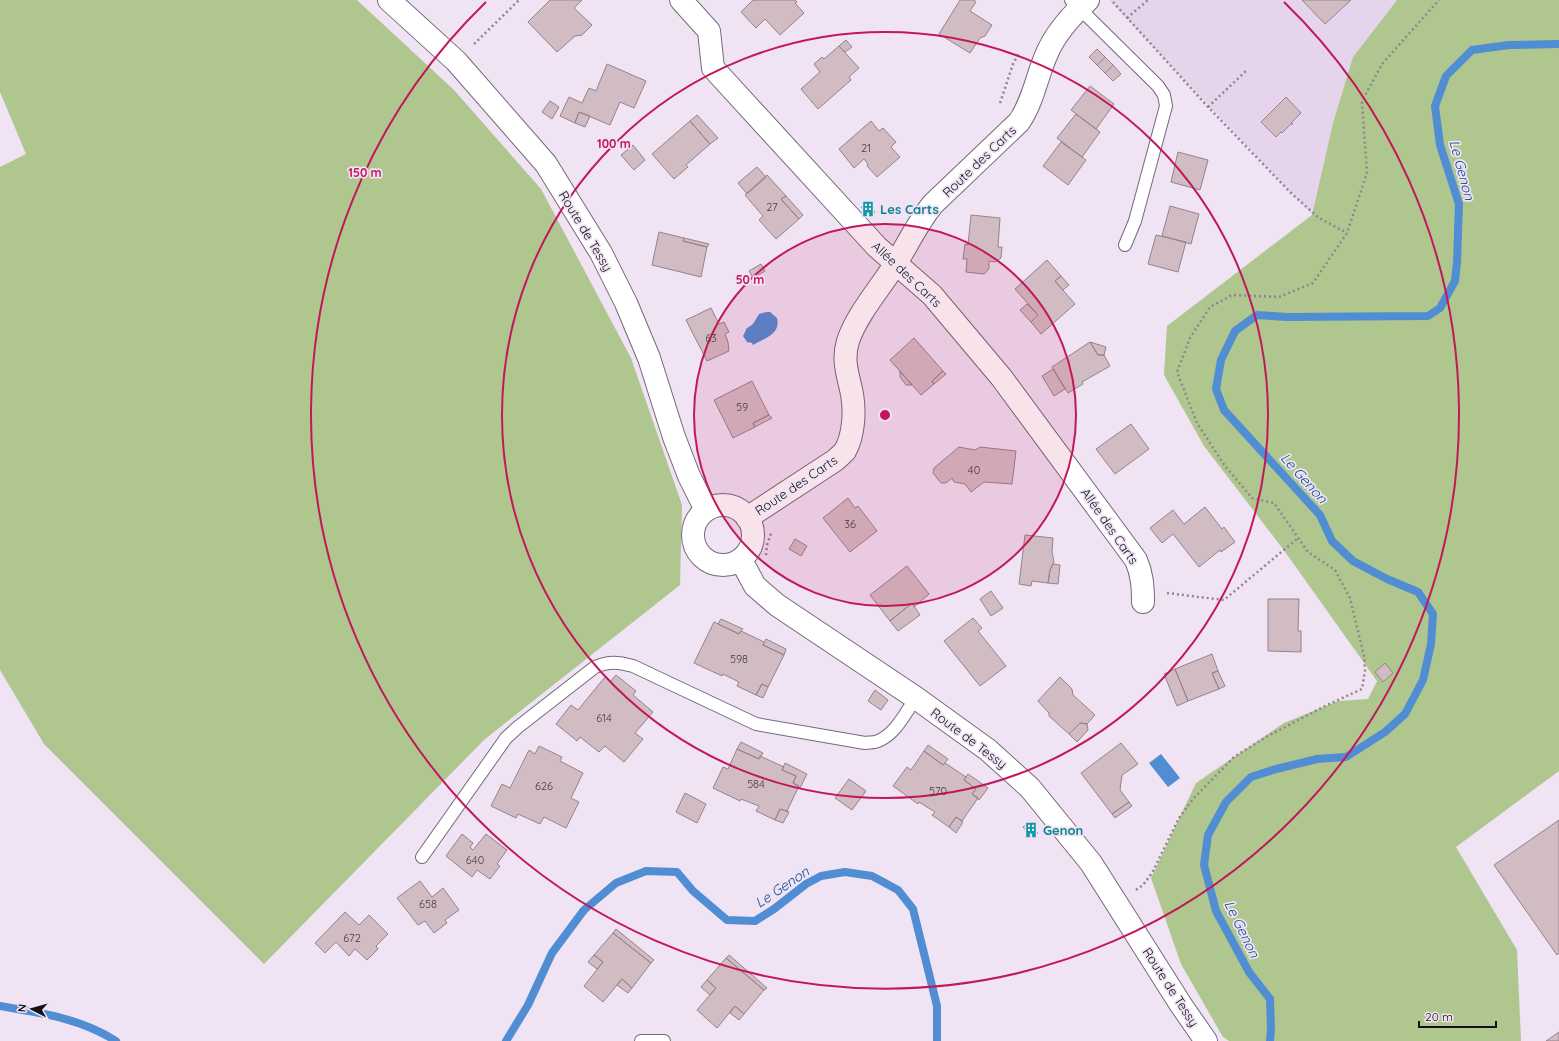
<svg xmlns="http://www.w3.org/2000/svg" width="1559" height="1041" viewBox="0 0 1559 1041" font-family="Quicksand,sans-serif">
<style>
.built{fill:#e5d4ec}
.green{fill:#afc68e}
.water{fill:#508dd3}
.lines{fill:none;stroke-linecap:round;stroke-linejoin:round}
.stream{stroke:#508dd3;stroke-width:8}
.building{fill:#d2bcc3;stroke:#968288}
.service-casing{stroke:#746978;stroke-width:14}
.minor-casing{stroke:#746978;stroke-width:24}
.tertiary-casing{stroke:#746978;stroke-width:24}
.path{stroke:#8e8591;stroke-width:2.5;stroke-dasharray:2 3;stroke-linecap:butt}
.service{stroke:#fff;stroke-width:12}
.minor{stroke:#fff;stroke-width:22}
.tertiary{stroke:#fff;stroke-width:22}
.ring{fill:none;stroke:#c2185b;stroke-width:2}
.labels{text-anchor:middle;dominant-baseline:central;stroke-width:3.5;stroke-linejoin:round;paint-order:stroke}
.number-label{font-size:11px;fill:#443c42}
.street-label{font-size:13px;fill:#151117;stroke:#efe3f4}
.culture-label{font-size:13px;font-weight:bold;fill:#0d838f;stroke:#efe3f4;text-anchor:start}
.water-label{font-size:14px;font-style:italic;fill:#0d4e8f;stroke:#efe3f4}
.centre{fill:#c2185b;stroke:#efe3f4;stroke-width:2}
.ring-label{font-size:12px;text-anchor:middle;font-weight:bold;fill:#c2185b;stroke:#efe3f4;stroke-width:3.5;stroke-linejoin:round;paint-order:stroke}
</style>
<rect width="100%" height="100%" fill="#efe3f4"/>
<path class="built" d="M1109,0H1397L1353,57L1333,123L1312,215Z"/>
<path class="green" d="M0,0H357L454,90L541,189L631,358L682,505L680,585L485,739L264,964L44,744L0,670V167L26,154L0,92Z
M1397,0H1559V771L1456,847L1517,950L1521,1041H1229L1223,1037L1181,964L1151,878L1196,783L1284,723L1338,701L1368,699L1377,681L1283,549L1204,446L1164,375L1167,326L1312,215L1333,123L1353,57Z"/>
<path class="water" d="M766,312H770L777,318C781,334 765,338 753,345L752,343L747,342L743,336L746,330V329L753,324L759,314Z
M1161,754L1180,778L1168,787L1149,763Z"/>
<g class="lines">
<path class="stream" d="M0,1006C41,1013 80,1018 116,1041
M506,1041L528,1005L552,953L584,910L616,883L646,871L677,872L693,891L727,920L755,921L774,909L806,884L821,876L845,872L872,876L898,890L913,909L937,1006V1041
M1270,1041L1271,1028L1270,999L1249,972L1216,911L1204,865L1208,835L1226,802L1251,777L1276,769L1317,759L1346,757L1385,732L1405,714L1423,680L1431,644L1433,614L1418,592L1387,579L1353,561L1332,541L1320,515L1224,410L1216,389L1221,360L1235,331L1257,315L1287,317L1428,316L1440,308L1455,281L1457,262L1459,204L1440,145L1435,106L1446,76L1472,50L1509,45L1559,44"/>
</g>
<path class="building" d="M550,0H582L574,8L592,25L582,35L575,36L557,52L528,22Z
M753,0H795L797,2L795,3L804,13L780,35L765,19L756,28L741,12Z
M960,0H974L976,2L970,11L992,25L985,36L980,38L970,53L939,34Z
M1302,0H1351L1325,24Z
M846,40L852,47L845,52L839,46Z
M839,46L859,68L849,77L851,80L818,109L801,89L820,72L814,64L822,57L824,59Z
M1097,49L1105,57L1097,65L1089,57Z
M1105,57L1113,65L1105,73L1097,65Z
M607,64L646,81L634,108L620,102L610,125L579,112L575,123L560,116L569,97L582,103L589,88L596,91Z
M1113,65L1121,74L1113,81L1105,73Z
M1090,86L1114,104L1096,129L1071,110Z
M1286,97L1301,113L1291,123L1293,124H1291L1282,133L1281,132L1276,137L1261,122Z
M550,101L559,107L552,119L542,112Z
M579,112L590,116L585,127L575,123Z
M1076,114L1100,132L1082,157L1057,138Z
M697,115L718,138L710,144L690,121Z
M690,121L710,144L686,165L688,167L674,179L652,154Z
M871,121L879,131L883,128L896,142L891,147L900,157L877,177L867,166L868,164L864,159L854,168L839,149Z
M1061,142L1086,160L1068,185L1043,166Z
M633,145L645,160L634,170L621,155Z
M1178,152L1208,160L1200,190L1171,182Z
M757,167L766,177L747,194L738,183Z
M767,175L786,196L781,199L799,219L776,239L759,220L763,216L745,195Z
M786,196L803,215L799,219L781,199Z
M867,202L875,212L869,217L861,207Z
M1170,206L1199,214L1191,244L1162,236Z
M971,215L1000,218L998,247H1002L1001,258L995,262L989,261V269L984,274L966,272L967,259H963L965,244L968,245Z
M659,232L684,238L683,241L707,247L701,277L652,265Z
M1156,235L1186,242L1178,272L1148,264Z
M684,238L709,244L707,247L683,241Z
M1047,260L1061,276L1055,281L1075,304L1041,334L1031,322L1038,315L1015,289Z
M761,264L765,271L753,278L749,271Z
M1061,276L1069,285L1063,290L1055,281Z
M1027,304L1038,315L1031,322L1020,310Z
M711,308L719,324L724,322L729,332L725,334L728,342L729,351L707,361L686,320Z
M914,338L943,371L932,381L934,384L921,395L890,360Z
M1090,342L1098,355H1104L1110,366L1082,382L1083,384L1068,393L1052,367Z
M1090,342L1106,347L1104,355H1098Z
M1053,369L1065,389L1054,396L1042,376Z
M900,371L912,385H906L900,377Z
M943,371L946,374L934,384L932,381Z
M752,381L769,415L753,423L755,427L733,438L714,400Z
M769,415L772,418L755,427L753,423Z
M1131,424L1149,449L1115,474L1096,449Z
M959,447L975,450L980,447L1016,451L1012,484L984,482L971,492L965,484L954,482L952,478L946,483H941L933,473L934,468Z
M848,498L855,508L858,506L877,531L850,552L823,518Z
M1205,507L1222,529L1224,527L1235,542L1221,552L1220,550L1199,567L1173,534L1162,543L1150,528L1173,510L1184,524Z
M1025,535L1053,538L1052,552L1054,562L1050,570L1048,583L1032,581L1031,586L1019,584Z
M795,539L807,546L801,556L789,549Z
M1053,564L1060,565L1058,584L1048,583L1050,570Z
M907,566L929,594L914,607L912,603L890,621L870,595Z
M991,591L1003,608L991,616L980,599Z
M1268,599H1299L1298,631H1301V652L1268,651Z
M912,603L920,615L898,631L890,621Z
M973,618L982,628L978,631L1006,666L980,686L944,641Z
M721,619L743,629L741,631L739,634L718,624Z
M714,622L739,634L741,631L764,642L763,645L784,655L768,687L762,684L756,695L737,686L739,682L723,674L722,676L694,663Z
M766,639L786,649L784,655L763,645Z
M1212,654L1218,671L1212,673L1219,689L1188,701L1175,669Z
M1385,663L1393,673L1383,682L1375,672Z
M1175,669L1188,701L1177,706L1164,674Z
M1218,671L1225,686L1219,689L1212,673Z
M616,675L636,691L633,695L653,712L635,733L643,739L624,762L605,746L599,752L580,737L577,741L556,724L571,705L578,710L605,677L610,682Z
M1060,677L1072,689L1073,695L1095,715L1087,724L1080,723L1069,734L1049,716V713L1038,701Z
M762,684L768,687L763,698L756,695Z
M875,690L888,700L881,710L868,701Z
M1080,723L1087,724L1088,730L1077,742L1069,734Z
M741,742L763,753L759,759L737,749Z
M1121,743L1138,764L1122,775L1120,790L1129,802L1112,814L1081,773Z
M928,745L948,759L943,765L924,751Z
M539,746L562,757L560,761L583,773L571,798L579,802L566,828L544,817L540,824L518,814L516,818L491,806L502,784L510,788L529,750L535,754Z
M737,749L759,759L760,756L784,767L782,770L796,776L793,783L799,786L787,811L780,809L775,820L756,811L759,806L741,799L740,801L713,788L723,767L728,769Z
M924,751L943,765L945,763L966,777L964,780L976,789L972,794L978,798L962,821L956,817L949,827L932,815L935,812L919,802L918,804L893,786L907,767L911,770Z
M785,763L807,774L800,788L793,783L796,776L782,770Z
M968,774L988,788L979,800L972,794L976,789L964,780Z
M849,779L866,791L852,810L835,798Z
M685,793L706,804L697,823L676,812Z
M1129,802L1132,806L1115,818L1112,814Z
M780,809L789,812L783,823L775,820Z
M956,817L963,822L956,833L949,827Z
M1559,820V953L1557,955L1494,865Z
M1028,822L1038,833L1033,838L1023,827Z
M462,834L473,843L470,847L473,850L486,834L507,850L497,864L500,866L490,879L477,870L472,877L446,856Z
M420,881L432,897L443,888L459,910L445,920L447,923L434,933L425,921L418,925L397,898Z
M345,912L359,925L369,915L388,934L376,946L378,949L367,960L355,949L349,956L336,942L325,953L315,943Z
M616,929L654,960L651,963L613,933Z
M613,933L651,963L632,988L622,979L603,1002L584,986L603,962L594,955Z
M594,955L603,962L597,969L588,962Z
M729,955L767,988L764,990L726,958Z
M726,958L764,990L744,1014L735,1006L717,1028L697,1010L716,988L707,980Z
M622,979L632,988L628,993L617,985Z
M707,980L716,988L710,995L701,987Z
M735,1006L744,1014L739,1020L730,1013Z
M1559,1032V1041H1546Z"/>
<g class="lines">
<g class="service-casing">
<path id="service" d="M1071,0L1158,86L1164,95L1166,106L1135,221L1125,245
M422,857L506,738L518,727L595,667C609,661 618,662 633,666L756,724L865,743C869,742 874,743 878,741C896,734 905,713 916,698
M641,1041H664"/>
</g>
<g class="minor-casing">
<path id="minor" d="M681,0L709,31L713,68L877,247L932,295L1001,377L1136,560C1142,574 1143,586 1143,602
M747,518L834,461C838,458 842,454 845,451C854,435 855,411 852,394C848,374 842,361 848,341C857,314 881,287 896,263C908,244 918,222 933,204L1019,122C1034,100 1037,74 1048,51C1057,31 1072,15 1088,0"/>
</g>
<g class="tertiary-casing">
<path id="tertiary" d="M389,0L456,61L546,164L601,253L626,303L649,358L674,437L689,476L706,510
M693 535a30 30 0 1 1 60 0a30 30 0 1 1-60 0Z
M741,560L755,586L777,605L916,698L988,750L1030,788L1091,863L1181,1005L1206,1041"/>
</g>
<path class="path" d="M1113,2L1208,107L1292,194L1319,218L1347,233
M1127,18L1148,0
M474,44L519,0
M1000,103L1013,64L1019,53
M1208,107L1247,70
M766,555L767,545L772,531
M1167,593L1224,600L1298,538
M1136,890L1143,885L1152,873L1179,818L1193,799L1234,757L1266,737L1327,705L1362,689L1365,671L1364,656L1350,598L1335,570L1308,552L1274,503L1252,498L1225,466L1197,423L1177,372L1190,338L1210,307L1232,295L1279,297L1313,283L1347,233L1367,173L1362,101L1382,64L1439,0"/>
<use href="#service" class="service"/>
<use href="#minor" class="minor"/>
<use href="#tertiary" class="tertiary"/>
</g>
<circle cx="885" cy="415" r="191" fill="#c2185b" fill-opacity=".12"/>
<g class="ring">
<circle cx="885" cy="415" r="191"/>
<circle cx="885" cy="415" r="383"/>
<path d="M1284 2A574 574 0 1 1 486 2"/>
</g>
<defs>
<g id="building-bare" transform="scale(1.2)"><path d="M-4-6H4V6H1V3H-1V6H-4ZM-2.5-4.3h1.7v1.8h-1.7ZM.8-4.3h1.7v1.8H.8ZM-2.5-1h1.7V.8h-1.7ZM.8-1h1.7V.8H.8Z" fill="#0f9aa8" stroke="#efe3f4" stroke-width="2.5" paint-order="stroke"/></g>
</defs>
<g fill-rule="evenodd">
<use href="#building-bare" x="868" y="209"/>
<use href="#building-bare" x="1031" y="830"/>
</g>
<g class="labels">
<g class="number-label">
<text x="866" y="148">21</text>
<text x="772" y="207">27</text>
<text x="711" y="338">63</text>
<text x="742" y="407">59</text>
<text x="974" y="470">40</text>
<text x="850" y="524">36</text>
<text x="739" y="659">598</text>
<text x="604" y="718">614</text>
<text x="756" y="784">584</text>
<text x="544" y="786">626</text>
<text x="938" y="791">570</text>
<text x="475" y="860">640</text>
<text x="428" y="904">658</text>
<text x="352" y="938">672</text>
</g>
<g class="street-label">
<text transform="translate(979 161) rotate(-44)">Route des Carts</text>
<text transform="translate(586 231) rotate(59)">Route de Tessy</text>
<text transform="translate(907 274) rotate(43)">Allée des Carts</text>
<text transform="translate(796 485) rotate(-34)">Route des Carts</text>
<text transform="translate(1110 526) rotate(55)">Allée des Carts</text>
<text transform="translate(969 738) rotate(37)">Route de Tessy</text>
<text transform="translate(1171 987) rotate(57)">Route de Tessy</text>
</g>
<g class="culture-label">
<text x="880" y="209">Les Carts</text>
<text x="1043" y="830">Genon</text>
</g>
<g class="water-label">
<text transform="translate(1462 170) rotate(75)">Le Genon</text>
<text transform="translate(1304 478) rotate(48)">Le Genon</text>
<text transform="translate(782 887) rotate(-34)">Le Genon</text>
<text transform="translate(1242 929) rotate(64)">Le Genon</text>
</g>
</g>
<circle cx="885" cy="415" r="6" class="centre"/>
<g class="ring-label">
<text x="614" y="148">100 m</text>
<text x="365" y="177">150 m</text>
<text x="750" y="284">50 m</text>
</g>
<g transform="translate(32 1009) rotate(276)" stroke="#efe3f4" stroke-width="3" paint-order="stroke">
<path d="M0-3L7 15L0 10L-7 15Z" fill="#151117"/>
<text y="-6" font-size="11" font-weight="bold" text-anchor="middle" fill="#151117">N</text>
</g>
<path d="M1419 1021v6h77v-6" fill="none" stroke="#151117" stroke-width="2"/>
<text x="1425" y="1021" font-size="12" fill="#151117" stroke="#efe3f4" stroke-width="3" paint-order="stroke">20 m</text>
</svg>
